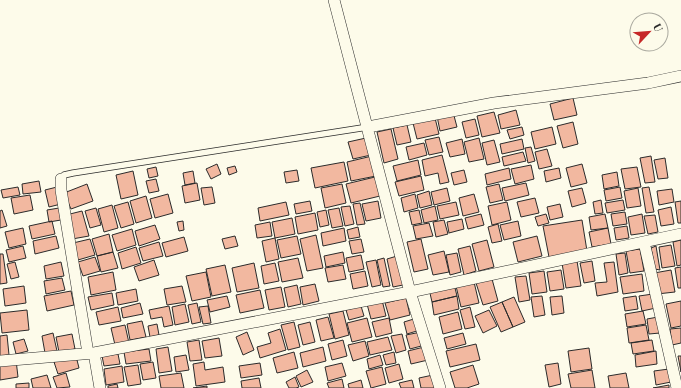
<svg xmlns="http://www.w3.org/2000/svg" width="681" height="388" viewBox="0 0 681 388" font-family="'Playfair Display',serif">
<style>
.building{fill:#f2b8a0;stroke:#2b2b2b}
.lines{fill:none;stroke-linecap:round;stroke-linejoin:round}
.service-casing{stroke:#2b2b2b;stroke-width:7}
.minor-casing{stroke:#2b2b2b;stroke-width:12}
.service{stroke:#fdfbea;stroke-width:5.5}
.minor{stroke:#fdfbea;stroke-width:11}
</style>
<rect width="100%" height="100%" fill="#fdfbea"/>
<path class="building" d="M573,98L577,115L554,120L550,104Z
M516,110L520,125L501,129L498,115Z
M453,112L457,127L440,131L437,116Z
M494,112L500,133L482,137L477,116Z
M435,118L439,134L417,139L413,123Z
M475,119L479,135L466,138L462,122Z
M573,122L578,144L563,148L557,126Z
M407,125L411,142L397,145L393,128Z
M522,127L524,135L510,139L507,130Z
M552,127L556,144L535,149L531,132Z
M391,129L398,159L384,163L377,132Z
M439,137L443,152L429,155L425,140Z
M366,138L371,155L353,159L348,142Z
M479,138L484,159L469,162L464,142Z
M462,139L465,154L450,157L446,143Z
M522,139L524,149L502,154L500,144Z
M494,140L500,162L487,165L482,143Z
M424,143L427,155L409,160L406,147Z
M531,147L535,161L528,163L525,148Z
M547,149L552,166L539,169L535,152Z
M523,152L526,161L504,166L502,157Z
M442,155L449,182L440,184L438,173L425,176L422,160Z
M372,156L376,176L351,181L347,162Z
M651,156L655,182L645,183L640,158Z
M665,158L668,178L658,179L654,160Z
M418,160L421,175L397,181L393,166Z
M344,162L348,181L315,188L311,168Z
M217,164L221,174L211,179L206,169Z
M582,164L587,183L571,187L566,168Z
M531,165L534,179L515,184L511,169Z
M235,166L237,172L229,175L227,168Z
M156,167L158,176L149,178L147,169Z
M637,167L641,187L625,189L621,169Z
M509,168L511,179L487,185L485,174Z
M559,168L561,178L546,182L544,171Z
M297,170L299,181L286,183L284,172Z
M464,170L467,182L454,185L451,173Z
M133,171L138,195L121,199L116,175Z
M193,171L195,183L185,185L183,173Z
M617,172L619,186L604,189L602,175Z
M421,176L424,190L399,196L395,182Z
M375,177L380,196L351,203L346,184Z
M156,179L159,191L149,193L146,181Z
M39,181L41,192L23,194L22,184Z
M197,183L200,200L185,203L182,186Z
M526,183L529,195L505,201L502,188Z
M87,184L93,201L71,209L64,193Z
M342,184L346,203L325,208L321,188Z
M499,184L503,200L490,203L486,187Z
M18,187L20,195L3,198L1,190Z
M57,187L61,204L49,207L45,190Z
M212,187L215,203L204,205L201,188Z
M620,187L622,198L606,201L604,190Z
M649,187L654,212L646,213L642,188Z
M447,188L450,201L434,205L431,192Z
M582,188L586,203L572,207L568,191Z
M638,188L641,206L627,208L624,191Z
M672,189L674,202L659,205L657,191Z
M429,191L432,205L420,208L417,195Z
M168,194L173,213L155,218L150,199Z
M415,194L418,208L404,212L401,198Z
M474,194L479,212L463,216L459,198Z
M30,195L33,210L14,214L11,198Z
M146,196L152,218L136,223L130,201Z
M535,198L539,213L521,217L517,202Z
M601,200L603,213L595,214L593,202Z
M623,200L625,210L607,213L605,203Z
M310,201L312,211L296,214L294,204Z
M378,201L381,218L366,221L362,204Z
M681,201V223H678L675,202Z
M128,202L134,224L121,228L114,206Z
M286,202L289,215L260,221L258,208Z
M456,202L459,215L440,219L437,206Z
M507,202L511,220L492,225L488,206Z
M360,203L365,224L357,225L353,204Z
M560,204L563,217L550,220L547,207Z
M112,205L118,228L104,232L98,209Z
M350,206L354,224L345,226L341,207Z
M435,206L438,220L424,223L421,210Z
M671,207L674,224L661,226L658,210Z
M59,208L61,220L49,222L47,210Z
M96,208L101,225L90,228L85,211Z
M339,208L343,226L332,228L328,210Z
M2,210L7,226L0,228V211Z
M326,210L329,225L320,227L317,212Z
M419,210L422,223L412,225L409,212Z
M82,211L89,236L72,239L66,215Z
M625,212L627,224L613,226L611,214Z
M315,213L318,230L298,234L295,217Z
M481,214L484,225L468,229L465,218Z
M546,214L549,223L538,226L535,217Z
M605,214L608,228L591,230L589,217Z
M642,214L645,233L631,235L628,217Z
M655,215L658,232L648,234L644,216Z
M292,218L295,234L275,238L272,222Z
M462,219L464,229L449,233L447,222Z
M444,220L448,234L436,237L433,222Z
M582,220L587,251L549,257L543,226Z
M52,221L55,234L32,239L29,226Z
M183,221L184,230L179,231L177,222Z
M518,221L521,236L504,240L500,225Z
M270,222L272,236L257,238L255,225Z
M429,223L433,236L416,239L413,226Z
M498,224L502,241L492,243L488,227Z
M155,225L160,239L139,246L135,231Z
M627,226L629,238L616,240L614,228Z
M358,227L360,237L349,239L347,230Z
M23,228L26,244L9,248L5,232Z
M344,228L346,241L323,246L321,233Z
M608,228L611,244L592,247L589,232Z
M132,229L136,245L117,251L112,235Z
M109,234L113,252L97,256L92,239Z
M316,235L323,268L307,271L300,239Z
M56,236L59,248L35,254L33,241Z
M235,236L238,246L225,249L222,239Z
M297,236L301,254L281,258L277,240Z
M537,236L542,256L518,262L513,242Z
M184,237L188,251L166,257L162,243Z
M275,238L279,259L266,262L262,241Z
M90,239L95,255L78,260L73,243Z
M361,239L364,252L352,254L349,241Z
M421,239L428,269L414,272L407,242Z
M487,240L494,267L479,271L472,244Z
M681,240V265L677,266L673,242Z
M159,242L163,256L143,261L139,248Z
M671,245L675,266L662,268L659,247Z
M23,246L26,258L9,262L6,250Z
M470,246L476,271L464,275L458,249Z
M656,246L660,270L655,269L651,248Z
M136,247L141,263L122,269L118,253Z
M640,249L644,271L630,273L626,251Z
M444,251L449,272L433,275L428,255Z
M113,252L118,268L101,272L97,256Z
M343,252L345,263L326,267L324,256Z
M457,253L461,272L450,275L446,255Z
M625,253L628,273L619,275L616,254Z
M0,254H3L7,283L0,284Z
M361,255L364,269L349,272L346,258Z
M397,256L403,285L393,287L387,259Z
M95,257L100,271L83,276L78,262Z
M298,258L303,278L282,282L278,262Z
M384,258L390,286L383,287L377,260Z
M154,260L159,275L139,281L134,267Z
M376,260L381,285L372,287L366,262Z
M577,261L581,286L566,288L562,263Z
M592,261L595,281L584,283L580,263Z
M15,262L19,277L11,279L7,264Z
M61,262L64,276L46,279L44,266Z
M614,262L618,292L597,296L595,283L607,282L604,263Z
M254,263L259,288L237,292L232,268Z
M275,263L279,281L264,284L261,266Z
M225,265L231,292L212,296L206,269Z
M343,265L346,279L328,282L325,268Z
M681,267V288H678L675,268Z
M561,270L564,289L550,291L547,272Z
M671,270L675,292L657,294L654,273Z
M365,271L368,286L353,289L350,274Z
M544,271L547,292L532,294L529,273Z
M113,272L116,290L91,295L88,277Z
M206,272L211,297L192,301L186,276Z
M642,274L644,291L623,294L620,277Z
M526,276L530,300L519,302L515,277Z
M62,278L65,290L46,294L44,281Z
M492,279L498,301L483,305L476,283Z
M474,282L479,303L461,307L456,286Z
M315,284L319,301L303,305L300,287Z
M454,284L457,296L432,302L429,289Z
M297,285L301,304L288,307L284,288Z
M24,286L26,303L5,306L3,289Z
M182,286L186,302L167,305L164,289Z
M281,287L285,307L269,310L265,290Z
M136,289L138,301L118,305L116,293Z
M260,290L264,308L240,313L236,295Z
M71,291L74,305L47,311L44,296Z
M112,293L114,305L91,310L88,297Z
M653,294L656,308L642,311L639,296Z
M227,296L230,307L210,312L207,300Z
M457,296L459,309L434,315L432,302Z
M542,296L545,315L534,317L531,297Z
M562,296L564,313L552,315L550,297Z
M636,296L638,309L625,311L623,298Z
M514,297L525,322L513,327L502,302Z
M406,298L410,315L390,320L385,303Z
M382,300L386,316L371,319L367,304Z
M681,301V326L671,328L666,304Z
M502,302L513,327L501,332L490,307Z
M140,303L143,314L123,318L121,308Z
M197,303L201,322L192,324L188,305Z
M185,304L189,322L175,325L172,307Z
M169,306L173,325L164,327L162,317L151,319L149,310Z
M208,306L211,323L203,324L199,307Z
M361,306L364,316L349,320L346,310Z
M118,307L121,321L99,325L96,312Z
M470,307L475,327L465,329L460,310Z
M27,310L29,330L2,333L0,313Z
M489,310L497,326L483,333L475,316Z
M343,311L349,335L335,339L329,314Z
M643,311L646,324L627,327L625,314Z
M458,312L462,329L443,334L439,317Z
M328,317L334,338L321,341L316,320Z
M658,317L660,333L649,334L647,319Z
M367,318L372,337L352,342L347,323Z
M389,318L392,333L376,337L372,322Z
M417,318L420,330L407,334L404,322Z
M142,321L146,337L130,340L127,324Z
M294,322L300,347L288,350L281,325Z
M310,322L315,342L303,345L298,325Z
M157,324L159,335L150,337L148,326Z
M125,325L129,343L115,345L111,328Z
M646,325L649,340L629,343L627,328Z
M681,328V343L672,345L670,329Z
M280,329L286,350L260,358L257,347L271,343L268,333Z
M247,332L254,350L243,355L236,337Z
M421,332L425,345L410,349L406,335Z
M53,333L57,351L45,353L42,336Z
M463,333L466,344L447,349L444,338Z
M72,334L75,349L59,352L56,337Z
M402,334L406,350L396,353L391,336Z
M7,335L9,355L0,356V336Z
M388,337L392,350L370,355L367,342Z
M219,338L222,356L205,358L202,341Z
M24,339L28,351L16,354L13,342Z
M199,340L202,360L190,361L187,342Z
M343,340L347,356L332,360L328,344Z
M652,340L654,351L633,354L631,343Z
M365,341L369,356L353,361L348,345Z
M476,344L480,360L450,367L446,351Z
M168,347L172,371L159,373L156,349Z
M323,347L326,361L303,367L300,353Z
M424,347L428,360L411,364L408,351Z
M589,348L592,369L571,372L568,351Z
M149,349L151,361L126,364L124,352Z
M656,351L657,364L636,367L635,355Z
M294,352L298,368L277,373L273,358Z
M394,352L396,363L386,365L383,355Z
M118,354L120,364L104,366L102,356Z
M186,355L189,370L176,372L174,357Z
M380,355L383,365L369,369L367,359Z
M76,356L79,368L58,374L54,362Z
M678,356H681V372Z
M16,360L18,377L0,380V363Z
M153,362L156,378L143,380L140,364Z
M204,362L205,370L223,367L225,382L196,386L193,364Z
M260,363L262,375L241,378L239,366Z
M342,363L346,376L328,381L325,367Z
M558,363L561,384L549,387L545,365Z
M399,364L403,379L389,383L385,368Z
M138,365L141,384L128,386L124,367Z
M473,365L479,384L467,388H455L450,372Z
M122,366L124,382L106,385L104,369Z
M382,367L386,384L371,388L366,371Z
M669,369L671,382L656,385L654,371Z
M307,370L313,382L301,387L296,376Z
M592,370L595,388H571L568,374Z
M66,373L70,387L57,388L53,377Z
M181,373L184,388H161L159,376Z
M626,373L629,388H610L608,376Z
M47,375L51,388H33L31,379Z
M433,375L436,388H421L419,378Z
M295,377L299,387L296,388H289L286,382Z
M259,378L261,388H242L241,381Z
M342,379L344,388H329L327,383Z
M361,380L363,388H349L348,384Z
M412,380L414,388H401L399,383Z
M29,383V388H16V384Z
M117,384L118,388H108V386Z
M669,385V388H653Z
M207,386V388H193Z"/>
<g class="lines">
<g class="service-casing">
<path id="service" d="M61,179L64,175L73,173L368,127"/>
</g>
<g class="minor-casing">
<path id="minor" d="M334,0L410,292L440,388
M368,127L494,103L648,83L681,76
M61,179V190L88,353
M644,242L677,388
M94,353L100,388
M0,361L94,353L410,292L681,234"/>
</g>
<use href="#service" class="service"/>
<use href="#minor" class="minor"/>
</g>
<g transform="translate(649 32) rotate(64)"><circle r="19" fill="#fdfbea" stroke="#a9a89e"/>
<path d="M0-3L7 15L0 10L-7 15Z" fill="#c62828"/>
<text y="-6" font-size="11" font-weight="bold" text-anchor="middle" fill="#2b2b2b">U</text>
</g>
</svg>
